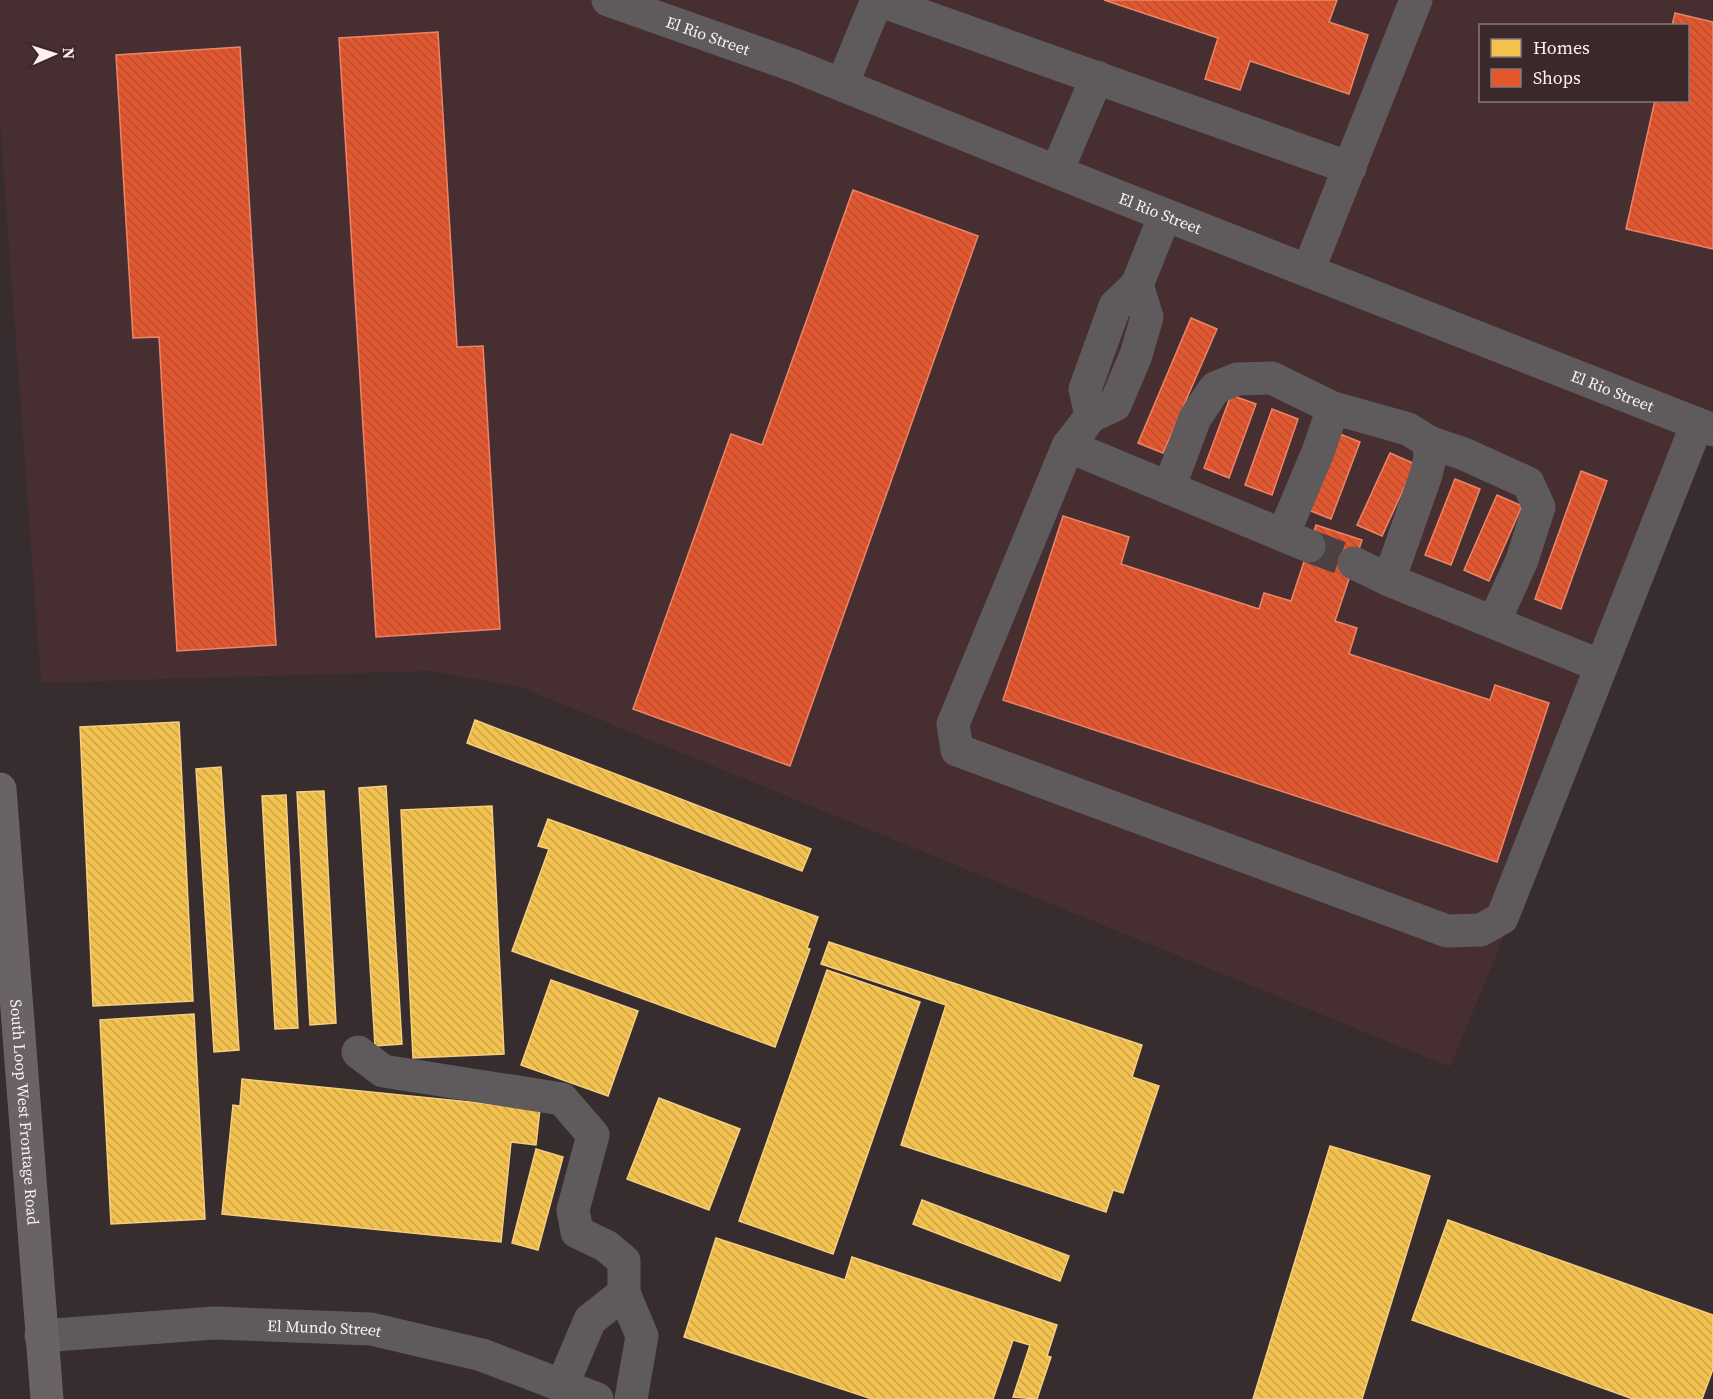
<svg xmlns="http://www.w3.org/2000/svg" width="1713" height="1399" viewBox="0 0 1713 1399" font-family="'Source Serif 4',serif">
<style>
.built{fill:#462e31;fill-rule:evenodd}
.homes{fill:url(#homes-back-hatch);stroke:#f5cf7f;stroke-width:1.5}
.shops{fill:url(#shops-back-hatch);stroke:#ec8568;stroke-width:1.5}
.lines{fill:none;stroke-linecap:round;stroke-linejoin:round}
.minor-tunnel{stroke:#4b4042;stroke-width:33;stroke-dasharray:33 16;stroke-linecap:butt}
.minor{stroke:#5f5b5c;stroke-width:33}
.major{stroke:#696365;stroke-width:33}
.labels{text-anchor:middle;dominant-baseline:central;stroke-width:6;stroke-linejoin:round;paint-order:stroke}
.street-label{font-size:16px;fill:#fdf0f1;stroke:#3b282a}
</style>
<defs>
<pattern id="homes-back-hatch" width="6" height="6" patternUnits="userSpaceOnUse" patternTransform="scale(1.5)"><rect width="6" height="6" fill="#f2c14e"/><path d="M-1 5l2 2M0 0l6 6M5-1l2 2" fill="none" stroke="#c8a34c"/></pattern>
<pattern id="shops-back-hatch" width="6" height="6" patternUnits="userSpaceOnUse" patternTransform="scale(1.5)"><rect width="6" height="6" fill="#e4572e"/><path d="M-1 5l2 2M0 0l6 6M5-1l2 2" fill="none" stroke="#af5237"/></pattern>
</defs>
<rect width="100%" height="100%" fill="#372c2e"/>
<path class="built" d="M0,0H1713V433L1450,1067L520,687L430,671L41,683L0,124ZM1480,26H1688V100H1480Z"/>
<path class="homes" d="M475,720L811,849L802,871L467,743Z
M179,722L193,1001L93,1006L80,727Z
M221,767L239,1050L214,1052L196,769Z
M386,786L402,1044L375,1046L359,788Z
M324,791L336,1023L310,1025L297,792Z
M286,795L298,1028L275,1029L262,796Z
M492,806L504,1054L413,1058L401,810Z
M548,819L818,917L807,948L810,949L775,1047L512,951L549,849L538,846Z
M829,942L1142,1045L1132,1077L1159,1086L1123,1193L1113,1190L1106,1212L901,1145L946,1005L821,964Z
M827,970L920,1002L833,1254L739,1221Z
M551,980L638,1011L608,1096L521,1065Z
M194,1014L205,1219L111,1224L100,1020Z
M242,1079L540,1109L536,1145L511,1142L501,1242L222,1214L233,1105L240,1106Z
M659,1098L740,1129L709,1210L627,1179Z
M1330,1146L1430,1176L1362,1399H1253Z
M536,1149L563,1157L538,1250L512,1243Z
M922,1200L1069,1256L1060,1281L913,1224Z
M1448,1220L1713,1315V1369L1702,1399H1633L1412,1320Z
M716,1238L845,1280L852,1257L1057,1325L1047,1356L1051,1357L1037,1399L1013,1397L1030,1345L1013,1340L993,1399H872L684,1337Z"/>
<path class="shops" d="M1104,0H1337L1329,22L1368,35L1349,94L1250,61L1240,90L1205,79L1218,38Z
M1675,13L1713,22V249L1626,229L1655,100H1688V26H1672Z
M438,32L457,347L483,346L500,629L376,637L339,38Z
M240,47L276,645L177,651L159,337L133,338L116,55Z
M853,190L978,236L790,766L633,709L731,434L762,445Z
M1191,318L1217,329L1163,453L1138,443Z
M1231,395L1256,404L1229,478L1204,468Z
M1272,409L1298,419L1272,495L1245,485Z
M1335,432L1360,442L1331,519L1306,509Z
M1390,453L1415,464L1382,536L1357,525Z
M1581,471L1607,481L1561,609L1535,599Z
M1455,479L1480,489L1451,565L1425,555Z
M1497,495L1522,506L1489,581L1464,570Z
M1063,516L1129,537L1121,564L1259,609L1264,593L1291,601L1316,525L1362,540L1335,621L1357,628L1349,654L1490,700L1495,685L1549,703L1497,862L1003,700Z"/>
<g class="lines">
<path class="minor-tunnel" d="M1309,546L1354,563"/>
<g class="minor">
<path id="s1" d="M608,0L795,66L1107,192L1713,430"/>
<path d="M878,0L1350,168"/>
<path d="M842,85L877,0"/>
<path d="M1057,171L1097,77"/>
<path d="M1308,271L1416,0"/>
<path d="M1137,285L1147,317L1136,355L1115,405L1091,416L1068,446L953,724L957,750L1447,931L1481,930L1502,918L1697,424"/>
<path d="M1333,408L1408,429L1429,442L1430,458L1426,475L1389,580"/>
<path d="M1091,416L1085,389L1115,306L1137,285L1165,215"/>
<path d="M1429,442L1464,454L1528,483L1539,507L1522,560L1494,622"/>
<path d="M1068,446L1309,546"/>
<path d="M1169,488L1195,418L1215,388L1237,379L1272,378L1333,408L1318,452L1283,535"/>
<path d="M1354,563L1389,580L1601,666"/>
<path d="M358,1052L383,1071L562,1099L593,1135L573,1210L577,1232L606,1246L624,1261V1293"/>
<path id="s2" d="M41,1336L214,1323L371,1329L482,1355L597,1399"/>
<path d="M562,1386L590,1320L624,1293L642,1336L631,1399"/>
</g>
<path class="major" id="s3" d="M0,789L47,1399"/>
</g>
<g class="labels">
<g class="street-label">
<text stroke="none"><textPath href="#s1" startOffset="106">El Rio Street</textPath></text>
<text stroke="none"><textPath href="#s1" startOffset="592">El Rio Street</textPath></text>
<text stroke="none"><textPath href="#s1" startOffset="1078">El Rio Street</textPath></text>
<text stroke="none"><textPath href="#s3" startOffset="324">South Loop West Frontage Road</textPath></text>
<text stroke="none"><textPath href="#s2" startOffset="284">El Mundo Street</textPath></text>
</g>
</g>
<rect x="1479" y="24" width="210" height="78" fill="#3b282a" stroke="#89787a" stroke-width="1.5"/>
<rect x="1491" y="39" width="30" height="18" fill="#f2c14e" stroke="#89787a" stroke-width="1.5"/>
<text x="1533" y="54" font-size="18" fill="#fdf0f1">Homes</text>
<rect x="1491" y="69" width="30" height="18" fill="#e4572e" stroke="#89787a" stroke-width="1.5"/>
<text x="1533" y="84" font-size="18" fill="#fdf0f1">Shops</text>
<g transform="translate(54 54) rotate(87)" stroke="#3b282a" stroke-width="4.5" paint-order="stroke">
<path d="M0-4.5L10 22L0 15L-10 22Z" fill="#fdf0f1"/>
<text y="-9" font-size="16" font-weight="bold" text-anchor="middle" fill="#fdf0f1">N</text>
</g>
</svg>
